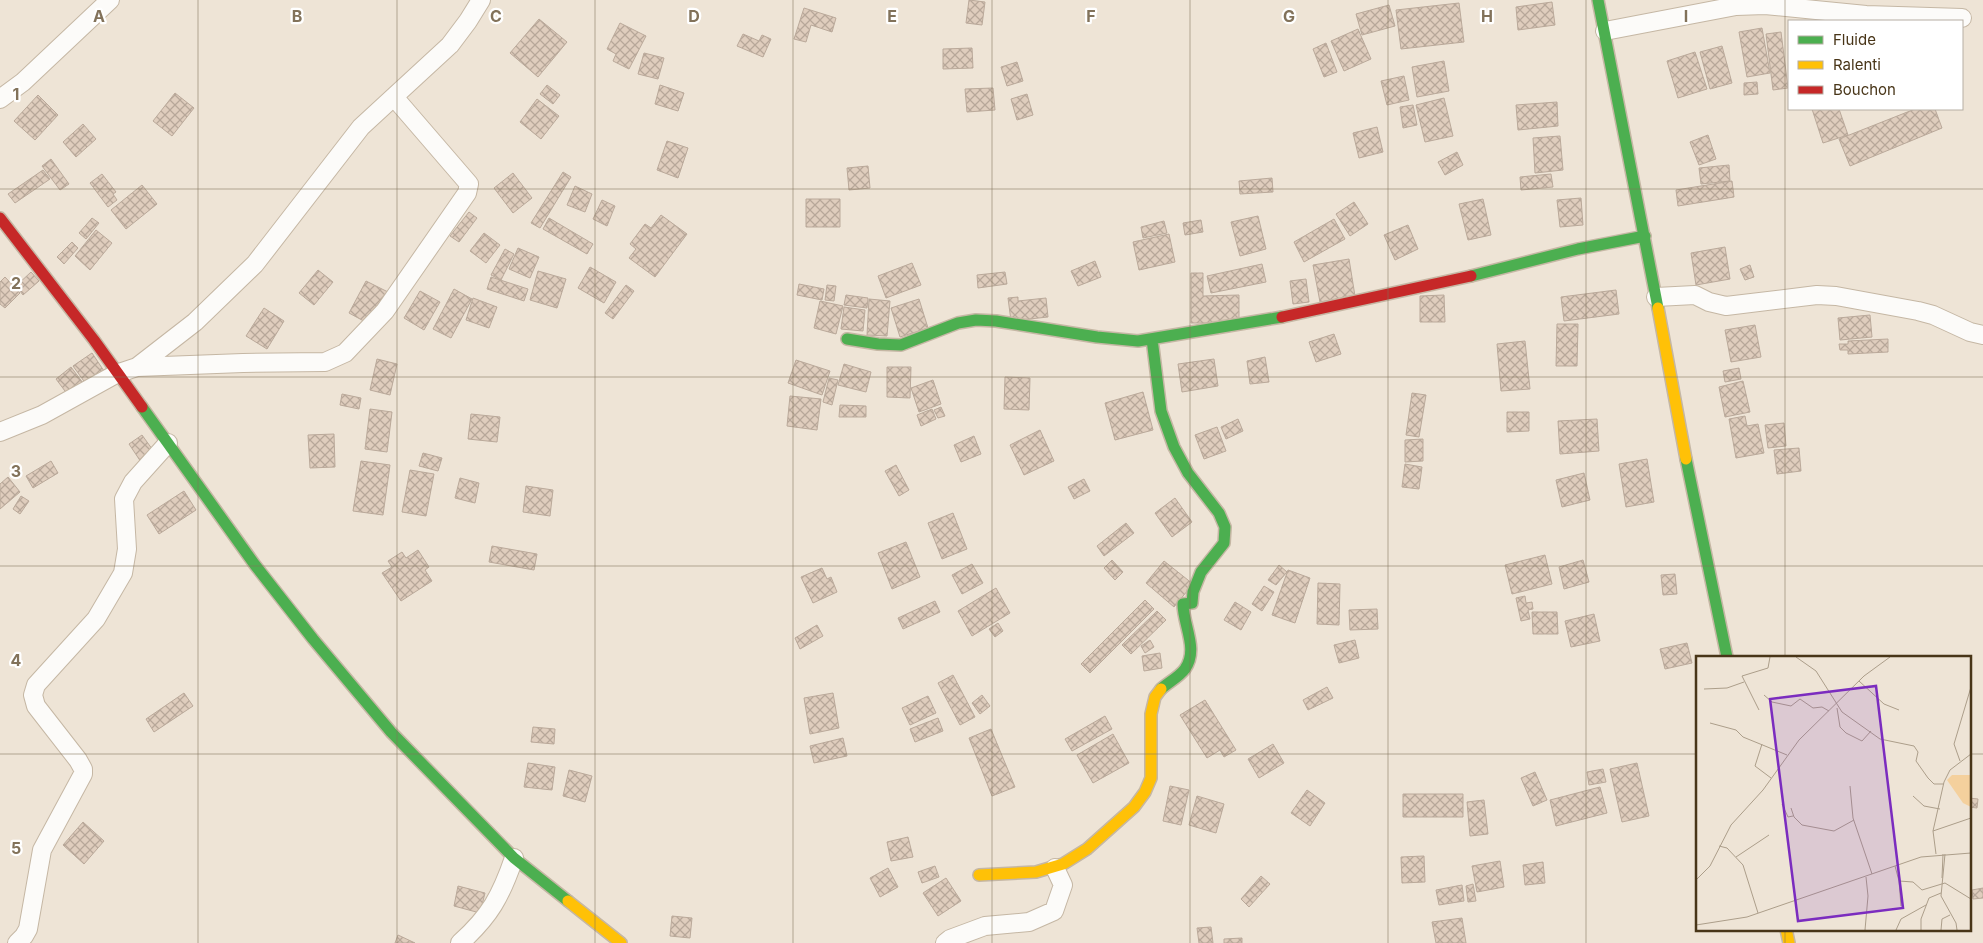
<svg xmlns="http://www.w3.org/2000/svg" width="1983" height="943" viewBox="0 0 1983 943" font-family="Inter,sans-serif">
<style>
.building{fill:url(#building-cross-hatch);stroke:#baa99a}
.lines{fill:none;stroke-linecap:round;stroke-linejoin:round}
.street-casing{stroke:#c5b7a4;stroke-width:20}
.fast-casing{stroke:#c5b7a4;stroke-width:14}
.slow-casing{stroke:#c5b7a4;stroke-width:14}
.jam-casing{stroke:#c5b7a4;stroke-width:14}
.street{stroke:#fcfbf9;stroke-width:18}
.fast{stroke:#4caf50;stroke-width:11}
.slow{stroke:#ffc107;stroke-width:11}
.jam{stroke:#c62828;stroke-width:11}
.grid{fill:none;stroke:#82725a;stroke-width:1;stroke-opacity:0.55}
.inset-road{fill:none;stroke:#ac9e8a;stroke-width:1}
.view{fill:#7b2cbf;fill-opacity:0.15;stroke:#7b2cbf;stroke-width:2.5}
.inset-edge{fill:none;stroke:#483518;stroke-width:2.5}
.grid-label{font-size:16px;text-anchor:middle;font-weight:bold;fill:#82725a;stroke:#fff;stroke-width:4.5;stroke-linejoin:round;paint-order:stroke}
</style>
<defs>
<pattern id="building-cross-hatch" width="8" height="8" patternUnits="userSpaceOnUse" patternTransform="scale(1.25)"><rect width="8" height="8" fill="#dfcdbd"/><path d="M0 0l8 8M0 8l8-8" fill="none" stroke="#b7a799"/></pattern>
</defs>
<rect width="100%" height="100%" fill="#eee4d6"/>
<path class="building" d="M969,0L985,2L982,25L966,23Z
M1552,2L1555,25L1518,30L1516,7Z
M1459,3L1464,42L1401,49L1396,10Z
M1389,5L1395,26L1362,35L1356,14Z
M804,8L836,18L832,32L811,25L806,42L794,39Z
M539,19L567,42L538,77L510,53Z
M620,23L646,36L629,69L613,61L616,54L607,49Z
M1762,28L1770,73L1747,77L1739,32Z
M1358,29L1371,59L1344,71L1331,41Z
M1781,32L1788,88L1773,90L1766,34Z
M743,34L759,41L762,35L771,39L763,57L737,46Z
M1326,43L1337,72L1324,77L1313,49Z
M1722,46L1732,83L1710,89L1700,52Z
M972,48L973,68L943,69V49Z
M1695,52L1707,89L1678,98L1667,61Z
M644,53L664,58L658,79L638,74Z
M1444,61L1449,91L1417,97L1412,67Z
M1017,62L1023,81L1007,86L1001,67Z
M1404,76L1409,100L1387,105L1381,81Z
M1757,82L1758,94L1744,95V83Z
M547,85L560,95L553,104L540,94Z
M660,85L684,93L678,111L655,104Z
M993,88L995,110L967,112L965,89Z
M175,93L194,108L172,136L153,121Z
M1027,94L1033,115L1017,120L1011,99Z
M38,95L58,115L35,140L14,121Z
M1444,98L1453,136L1425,142L1416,105Z
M537,99L559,116L541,139L520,122Z
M1557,102L1558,126L1518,130L1516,105Z
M1413,105L1417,125L1403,128L1400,107Z
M1812,109H1839L1848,135L1823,143Z
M1915,109H1935L1942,128L1850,166L1839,139Z
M83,124L96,139L76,157L63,142Z
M1377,127L1383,152L1359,158L1353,133Z
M1708,135L1716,159L1699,165L1690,142Z
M1560,136L1563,170L1535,173L1533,138Z
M667,141L688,148L678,178L657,170Z
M1457,152L1463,165L1445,175L1438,162Z
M51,159L69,184L60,190L42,166Z
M1729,165L1730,181L1701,184L1699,168Z
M868,166L870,188L849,190L847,168Z
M43,170L50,179L15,203L8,194Z
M563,172L571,177L540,228L531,223Z
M513,173L532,198L513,213L494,188Z
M102,174L116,192L113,194L117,200L108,207L90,183Z
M1551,174L1553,187L1521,190L1520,177Z
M1272,178L1273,192L1240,194L1239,181Z
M1732,181L1734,197L1678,206L1676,190Z
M142,185L157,204L126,229L111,210Z
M575,186L592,194L585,212L567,205Z
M1581,198L1583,225L1560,227L1557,200Z
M806,199H840V227H806Z
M1483,199L1491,235L1468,240L1459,204Z
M602,200L615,206L607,226L593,219Z
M1354,202L1368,224L1350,236L1336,214Z
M469,212L477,218L459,242L450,236Z
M661,215L687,234L655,277L629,258L636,249L630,244L645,224L651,228Z
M1258,216L1266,249L1240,256L1231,222Z
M92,218L99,223L86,239L79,233Z
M549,218L593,244L587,254L543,229Z
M1334,219L1345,239L1304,262L1294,242Z
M1201,220L1203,232L1185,235L1183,223Z
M1164,221L1167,233L1143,238L1141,227Z
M1408,225L1418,249L1395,260L1384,235Z
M96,230L112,243L90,270L75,256Z
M484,233L500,245L486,263L470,251Z
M1169,234L1175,262L1139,270L1133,242Z
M72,242L78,248L64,264L57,257Z
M1725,247L1730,279L1696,285L1691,253Z
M518,248L539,257L530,278L509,269Z
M505,249L514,254L501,280L491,275Z
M1349,259L1355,296L1320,302L1313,265Z
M1095,261L1101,277L1078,286L1071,271Z
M912,263L921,285L886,298L878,276Z
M1262,264L1266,282L1211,293L1207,276Z
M1750,265L1754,277L1745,280L1740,269Z
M590,267L616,282L604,303L578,288Z
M318,270L333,282L314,305L299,293Z
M538,271L566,279L557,308L530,300Z
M31,272L39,281L23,295L16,286Z
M1005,272L1007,284L978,288L977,275Z
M1191,273H1203V296L1239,295V323H1191Z
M5,277L20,293L5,308L0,304V282Z
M491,277L528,289L524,301L487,289Z
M1306,279L1309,302L1293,304L1290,281Z
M366,281L388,292L371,325L349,313Z
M799,284L824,289L822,300L797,295Z
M626,285L634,291L613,319L605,313Z
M827,285L836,286L834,301L825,300Z
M454,289L472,299L451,338L433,329Z
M1616,290L1619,314L1564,321L1561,297Z
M420,291L440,302L424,330L404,318Z
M846,295L868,298L867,308L844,305Z
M1444,295L1445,322H1420V296Z
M1018,297V301L1046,298L1048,317L1011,321L1008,298Z
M473,298L497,307L489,328L466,320Z
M869,299L890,301L887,336L867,335Z
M919,299L928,328L900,337L891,308Z
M820,301L843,306L836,334L814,328Z
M844,307L865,310L863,331L841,329Z
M264,308L284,321L267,349L246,336Z
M1870,315L1872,337L1840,340L1838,318Z
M1557,324H1578L1577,366H1556Z
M1755,325L1761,357L1731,362L1725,330Z
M1334,334L1341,354L1316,362L1309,342Z
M1888,339V352L1848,354V350H1840L1839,344H1848V341Z
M1525,341L1530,389L1501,391L1497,344Z
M92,353L104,371L86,384L73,366Z
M1265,357L1269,382L1250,384L1247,361Z
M377,359L397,364L390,395L370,390Z
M1214,359L1218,386L1182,392L1178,364Z
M796,360L830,371L822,395L788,383Z
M844,364L871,372L866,392L838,385Z
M71,367L83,383L68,395L56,379Z
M887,367H911L910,398L887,397Z
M1739,368L1741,379L1725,382L1723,371Z
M1005,377L1030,378L1029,410L1004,409Z
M829,378L838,380L832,405L823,402Z
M933,380L941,404L919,412L911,388Z
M1743,381L1750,412L1725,417L1719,387Z
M1143,392L1153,430L1115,440L1105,403Z
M1412,393L1426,395L1419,437L1406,435Z
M342,394L361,398L359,409L340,405Z
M790,396L821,399L817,430L787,426Z
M840,405L866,406V417H839Z
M941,407L945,416L938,418L934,410Z
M370,409L392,412L387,452L365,449Z
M932,409L936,419L921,426L917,415Z
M1507,412H1529V431L1507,432Z
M471,414L500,417L497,442L468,439Z
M1745,416L1747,426L1758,424L1764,453L1736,458L1729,419Z
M1238,419L1243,431L1226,439L1221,427Z
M1597,419L1599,451L1560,454L1558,421Z
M1784,423L1786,446L1768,448L1765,425Z
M1217,427L1226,451L1204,459L1195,435Z
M1040,430L1054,461L1024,475L1010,445Z
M334,434L335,467L310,468L308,435Z
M142,435L155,453L141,462L129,444Z
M974,436L981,454L961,462L954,445Z
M1423,439V461L1405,462V440Z
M1799,448L1801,471L1777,474L1774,450Z
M423,453L442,458L438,471L419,466Z
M1647,459L1654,502L1626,507L1619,464Z
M51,461L58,473L33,488L26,476Z
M361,461L390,465L383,515L353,511Z
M1405,464L1422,467L1419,489L1402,487Z
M896,465L909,490L899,496L885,471Z
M410,470L434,474L426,516L402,512Z
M1584,473L1590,500L1562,507L1556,480Z
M8,477L20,492L0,509V484Z
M460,478L479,483L475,503L455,498Z
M1084,479L1090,491L1074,499L1068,487Z
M526,486L553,490L550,516L523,512Z
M184,491L196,510L159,534L147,515Z
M21,496L29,501L20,514L13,509Z
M1175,498L1192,522L1172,537L1155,513Z
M953,513L967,549L942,559L928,523Z
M1126,523L1134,533L1104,556L1097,546Z
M906,542L920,577L892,589L878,553Z
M492,546L537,554L534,570L489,562Z
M418,550L429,567L425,570L432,581L401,601L382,573L392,567L388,561L402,552L406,558Z
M1545,555L1552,584L1512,594L1505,565Z
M1112,560L1123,572L1115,580L1104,568Z
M1583,560L1589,582L1564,589L1559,567Z
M1164,561L1193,584L1174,607L1146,583Z
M972,564L983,583L962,594L952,575Z
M1279,565L1287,572L1276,585L1268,580Z
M822,568L827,579L831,577L837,592L813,603L801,577Z
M1288,570L1310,578L1295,623L1272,615Z
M1675,574L1677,594L1663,595L1661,575Z
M1318,583L1340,584L1339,625L1317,624Z
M1264,586L1274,592L1262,611L1252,604Z
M996,588L1010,613L972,636L958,611Z
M1525,596L1526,603L1532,602L1533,609L1528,610L1530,619L1521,621L1516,598Z
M1145,600L1154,609L1090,673L1081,664Z
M935,601L940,612L903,629L898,618Z
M1235,602L1251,612L1241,630L1224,620Z
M1377,609L1378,629L1350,630L1349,610Z
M1157,611L1166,620L1131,654L1122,645Z
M1532,612H1557L1558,634H1533Z
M1594,614L1600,641L1571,647L1565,621Z
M998,623L1003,631L995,637L989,629Z
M817,625L823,636L800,649L795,638Z
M1150,640L1154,647L1145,653L1141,646Z
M1355,640L1359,658L1339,663L1334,645Z
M1687,643L1692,663L1665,669L1660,649Z
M1160,653L1162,668L1144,671L1142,656Z
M953,675L975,717L960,725L938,683Z
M1327,687L1333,698L1308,710L1303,700Z
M184,693L193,706L154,732L146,719Z
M833,693L839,728L810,734L804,698Z
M982,695L990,706L980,714L972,703Z
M928,696L936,713L910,725L902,708Z
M1205,700L1236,750L1224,757L1220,750L1207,758L1180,715Z
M1105,716L1112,729L1072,751L1065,739Z
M938,718L943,731L915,742L910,729Z
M533,727L555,729L554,744L531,742Z
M991,729L1015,787L992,796L969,738Z
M1113,734L1129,763L1093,783L1077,755Z
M843,738L847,756L814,763L810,746Z
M1273,744L1284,763L1259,778L1248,759Z
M528,763L555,767L552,790L524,787Z
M1637,763L1649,816L1622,822L1610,769Z
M1603,769L1606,782L1589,785L1587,772Z
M569,770L592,776L585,802L563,796Z
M1535,772L1547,800L1533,806L1521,778Z
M1170,786L1189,790L1181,825L1163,821Z
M1600,787L1607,813L1556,826L1550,800Z
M1307,790L1325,803L1310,826L1291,813Z
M1403,794H1463V817H1403Z
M1197,796L1224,804L1216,833L1189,825Z
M1969,798L1978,799L1977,808L1969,807Z
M1484,800L1488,834L1470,836L1467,802Z
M83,822L104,841L84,864L63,845Z
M908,837L913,857L891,861L887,842Z
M1424,856L1425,882L1402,883L1401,857Z
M1500,861L1504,887L1477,892L1472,866Z
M1543,862L1545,883L1525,885L1523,865Z
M935,866L939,877L922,883L918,872Z
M888,868L898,887L880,897L870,878Z
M1261,876L1270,884L1249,907L1241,899Z
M946,878L961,901L938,916L923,893Z
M1473,884L1476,901L1468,902L1466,886Z
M1462,885L1464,901L1439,905L1436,890Z
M458,886L485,893L480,913L454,906Z
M1983,888V898L1973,899L1972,890Z
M672,916L692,918L690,938L670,936Z
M1462,918L1466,943H1436L1432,922Z
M1211,927L1213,943H1199L1197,928Z
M398,935L415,943H395Z
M1242,938V943H1224V939Z"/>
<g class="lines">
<g class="street-casing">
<path id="street" d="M1736,6L1765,5L1866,15L1962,18
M1605,31L1736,6V0
M0,99L23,82L110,0
M1656,297L1695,295L1709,302L1726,306L1817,295L1836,296L1918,311L1933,315L1970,332L1983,335
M137,367L243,363L325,362L345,353L385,311L467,193L469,184L394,97
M0,432L42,415L116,374L137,367L195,322L255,264L361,127L450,45L468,21L481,0
M17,943L24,936L28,929L42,850L83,774V769L78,760L36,706L33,695L36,685L96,619L123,573L127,549L124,499L133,482L168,443
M460,943C490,916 501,896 514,858
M945,943L950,939L985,926L1029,922L1054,911L1063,885L1055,868"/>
</g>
<g class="fast-casing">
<path id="fast" d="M1598,0L1658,308
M1471,276L1578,249L1645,236
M847,339L878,344L901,345L958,323L976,320L996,321L1097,337L1138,341L1282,317
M1152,339L1161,411L1174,447L1188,473L1219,513L1225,527L1224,543L1201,572L1193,592L1192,603L1183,604C1183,625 1199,649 1185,669C1179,677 1169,682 1161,689
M142,407L255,565L313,639L391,732L514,858L568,901
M1686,459L1727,657"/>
</g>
<g class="slow-casing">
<path id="slow" d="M1658,308L1686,459
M979,875L1036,872L1063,864L1087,849L1134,807L1145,792L1151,778V714L1155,697L1161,689
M568,901L621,943
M1786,929L1789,943"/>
</g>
<g class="jam-casing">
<path id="jam" d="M0,218L94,340L142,407
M1282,317L1471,276"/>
</g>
<use href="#street" class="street"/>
<use href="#fast" class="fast"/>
<use href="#slow" class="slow"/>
<use href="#jam" class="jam"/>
</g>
<path class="grid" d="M198,0V943M397,0V943M595,0V943M793,0V943M992,0V943M1190,0V943M1388,0V943M1586,0V943M1785,0V657M0,189H1983M0,377H1983M0,566H1983M0,754H1697M1969,754H1983M1785,929V943"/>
<g transform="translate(1696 656)">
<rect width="275" height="275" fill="#eee4d6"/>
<path d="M256,119H275V151L267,147L251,124Z" fill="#f4d09d"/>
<path class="inset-road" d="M100,1L120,15L146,56L184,83L218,90L222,96L220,105L232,122L238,128H248M163,25L188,48L203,54M8,33L31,32L48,26M68,39L76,46L95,50L104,43L117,52L126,51L133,55M141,52L144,71L150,77L166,85L175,75M63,54L46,20L72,12L74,1M14,67L40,74L47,81L91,99M66,88L59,110L75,122M264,105L258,88L275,31M154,130L157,162L176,218M217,140L228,150L244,153M86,148L92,161L97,160M95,152L98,161L106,169L138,175L158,164M237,175L275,162M23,190L31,192L47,209L62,257M240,198L237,175L248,126L254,114L275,98M249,198L245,240L260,267L261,274M40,201L73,179M199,210L203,225L217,226L226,234L249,227L275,243M246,222L247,198M0,224L14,210L35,169L67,134L103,84L168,20L194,1M203,225L205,250M0,269L51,261L225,201L275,197M169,274L172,240L170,221M200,274L205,263L230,249M225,274V263L233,242L245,237M245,274L246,263L254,259"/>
<path class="view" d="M180,30L207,252L102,265L74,43Z"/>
<rect width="275" height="275" class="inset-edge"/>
</g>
<g class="grid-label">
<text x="99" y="22">A</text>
<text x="297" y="22">B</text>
<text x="496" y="22">C</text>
<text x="694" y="22">D</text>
<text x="892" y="22">E</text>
<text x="1091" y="22">F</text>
<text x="1289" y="22">G</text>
<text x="1487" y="22">H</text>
<text x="1686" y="22">I</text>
<text x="16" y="100">1</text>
<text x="16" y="289">2</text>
<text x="16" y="477">3</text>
<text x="16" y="666">4</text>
<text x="16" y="854">5</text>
</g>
<rect x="1788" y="20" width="175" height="90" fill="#ffffff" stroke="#b6aea3"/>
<rect x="1798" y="36" width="25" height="8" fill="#4caf50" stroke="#b6aea3"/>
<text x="1833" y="45" font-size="15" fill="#483518">Fluide</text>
<rect x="1798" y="61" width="25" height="8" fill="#ffc107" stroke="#b6aea3"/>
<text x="1833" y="70" font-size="15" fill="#483518">Ralenti</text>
<rect x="1798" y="86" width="25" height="8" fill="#c62828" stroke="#b6aea3"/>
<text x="1833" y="95" font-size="15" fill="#483518">Bouchon</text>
</svg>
